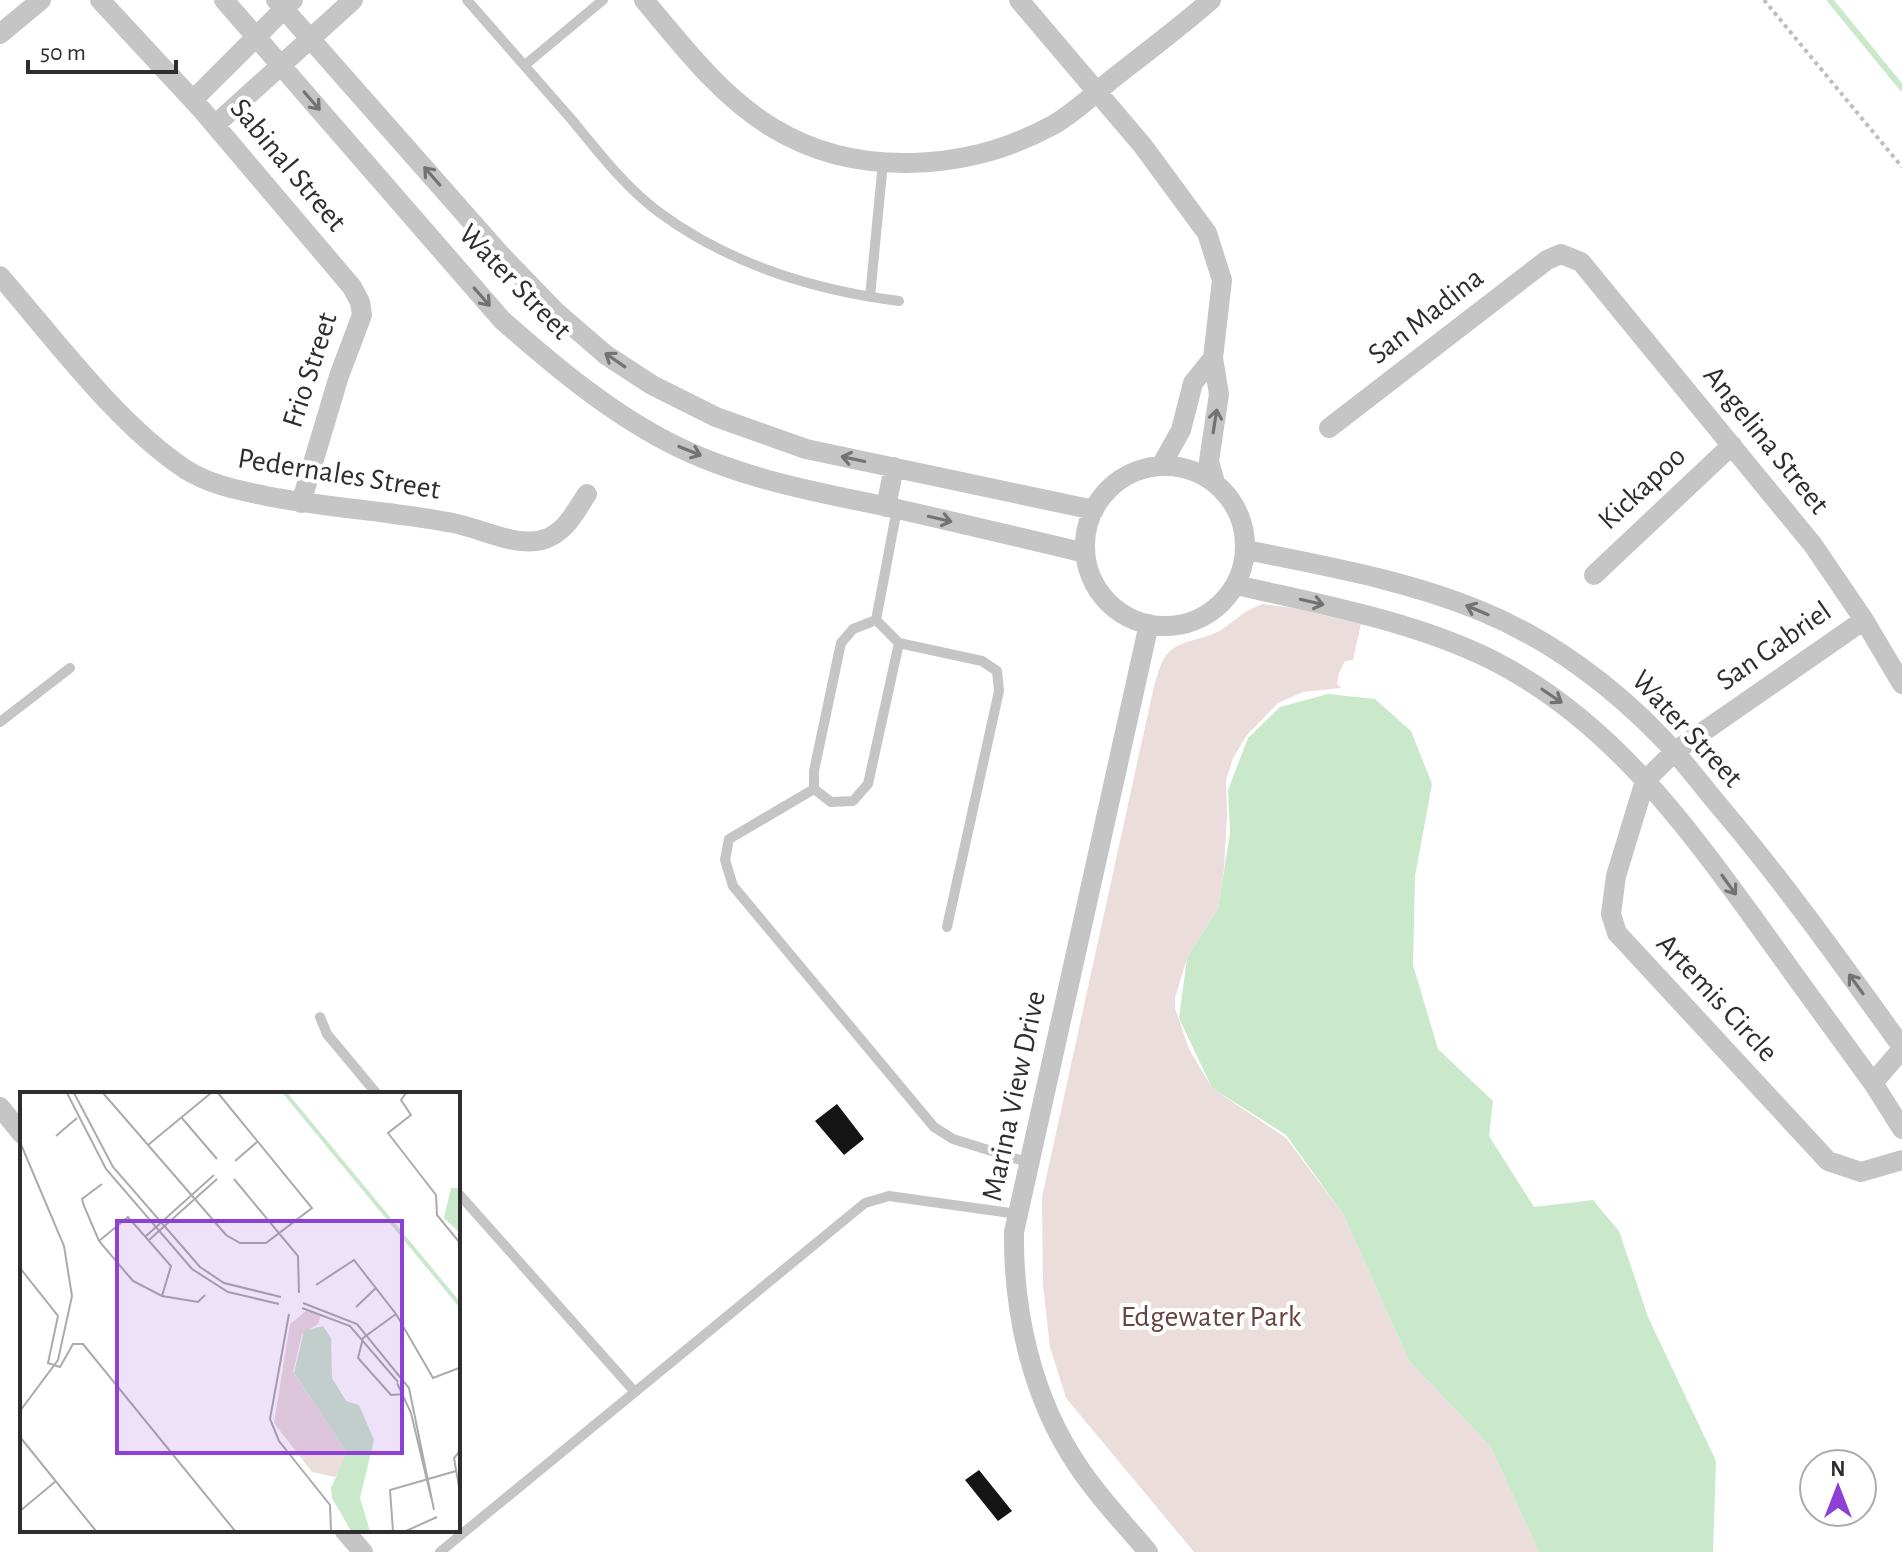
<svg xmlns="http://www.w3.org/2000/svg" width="1902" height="1552" viewBox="0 0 1902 1552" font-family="'Alegreya Sans',sans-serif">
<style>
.green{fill:#eadddc}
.water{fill:#cae8ca}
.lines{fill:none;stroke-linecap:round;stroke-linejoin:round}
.stream{stroke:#cae8ca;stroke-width:6}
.building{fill:#151515}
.path{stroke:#bebebe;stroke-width:4;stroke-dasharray:4 4;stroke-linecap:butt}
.lane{stroke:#c5c5c5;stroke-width:10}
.street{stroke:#c5c5c5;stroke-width:20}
.oneway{stroke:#727272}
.labels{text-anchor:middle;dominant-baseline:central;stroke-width:8;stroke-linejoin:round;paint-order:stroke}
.street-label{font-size:30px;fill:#2e2e2e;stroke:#fff}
.park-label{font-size:30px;fill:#65443f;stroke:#fff}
.inset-river{fill:none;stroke:#cae8ca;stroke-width:4}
.inset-road{fill:none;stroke:#ababab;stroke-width:2}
.view{fill:#8e3fd5;fill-opacity:0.15;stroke:#8e3fd5;stroke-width:4}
.inset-edge{fill:none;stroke:#2e2e2e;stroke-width:4}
</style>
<rect width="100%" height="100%" fill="#fff"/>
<path class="green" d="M1263,604L1293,608L1361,624L1353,660L1345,661L1339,673L1337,684L1341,688L1303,692L1278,703L1247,735L1233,758L1226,780L1227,815L1224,869L1218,908L1187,958L1175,998V1008L1189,1049L1212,1088L1286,1138L1343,1214L1409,1361L1490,1446L1539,1552H1194L1066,1398L1050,1347L1043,1286L1042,1197L1154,686C1158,675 1160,661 1169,652C1183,639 1204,640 1221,630C1235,621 1245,609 1263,604Z"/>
<path class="water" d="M1328,694L1375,699L1411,731L1432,784L1415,876L1413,965L1438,1049L1493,1101L1489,1136L1534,1207L1593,1200L1619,1231L1648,1317L1716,1461L1713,1552H1539L1490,1446L1409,1361L1343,1214L1286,1135L1212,1088L1179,1018L1187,958L1218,908L1230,833L1228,790L1248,738L1280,707Z"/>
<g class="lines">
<path class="stream" d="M1830,0L1902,88"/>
</g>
<path class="building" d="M837,1104L864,1139L844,1155L815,1121Z
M979,1470L1012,1511L998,1521L965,1480Z"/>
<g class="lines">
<path class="path" d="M1764,0L1902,167"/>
<path class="lane" d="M467,0C502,40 537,80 572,120C599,153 626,188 660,213C731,265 813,290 899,301
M525,65L603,0
M870,297L883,162
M876,620L899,643L868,784L853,801L831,802L814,789V771L841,643L853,629Z
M876,620L897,509
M899,643L982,661L997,671L999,691L947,927
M0,722L70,668
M814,789L729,839L725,860L733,886L934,1127L953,1139L1030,1163
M320,1017L327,1034L377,1094
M458,1193L634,1391
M440,1552L865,1203L889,1196L1018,1214"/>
<path class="street" d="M100,0L202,110L352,287L360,302L362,315L339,376L301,503
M224,0L502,320C553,365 608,411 668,442C735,477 811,491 884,506C951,521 1018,537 1085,553
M276,0L501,255L555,311L606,355L652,385L716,417L806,449L1094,510
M644,0C682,45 721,97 773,128C857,179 969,171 1053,125C1074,113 1093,95 1111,80C1144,54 1179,28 1211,0
M1019,0L1143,146L1207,233L1222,280L1213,358L1219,394L1209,461L1215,483
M0,34L41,0
M193,100L293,0
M215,125L353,0
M0,276C54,338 117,424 185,469C210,485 238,490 266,496C328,508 391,511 453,523C480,528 514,547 542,540C565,534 575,512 587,494
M1329,428L1547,260L1561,254L1581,262L1813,545L1864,620L1902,684
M1161,466L1181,430L1193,383L1213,358
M1085 546a80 80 0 1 1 160 0a80 80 0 1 1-160 0Z
M886,507L894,467
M1246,550C1325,566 1406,580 1481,611C1549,639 1613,686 1664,740C1686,763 1705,790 1726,814C1789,889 1845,968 1902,1047
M1594,575L1732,445
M1236,585C1323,605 1429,624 1507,668C1612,726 1683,821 1752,916C1792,972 1832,1027 1873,1083L1902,1049
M1864,620L1674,752L1645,781L1616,876L1611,914L1617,933L1828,1161L1861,1172L1902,1160
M1873,1083L1902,1129
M0,1107L22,1134
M344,1530L363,1552
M1148,1552C1125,1524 1098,1497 1078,1466C1032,1398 1013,1313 1014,1232L1149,624"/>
</g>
<defs><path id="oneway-shaft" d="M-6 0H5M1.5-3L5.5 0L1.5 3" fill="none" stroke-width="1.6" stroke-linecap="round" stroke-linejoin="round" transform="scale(2)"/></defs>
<g class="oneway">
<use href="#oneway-shaft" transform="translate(312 101) rotate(49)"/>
<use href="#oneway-shaft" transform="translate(432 176) rotate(-131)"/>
<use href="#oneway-shaft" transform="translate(482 297) rotate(49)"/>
<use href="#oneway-shaft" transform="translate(615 360) rotate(-145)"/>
<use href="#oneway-shaft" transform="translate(1215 421) rotate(-81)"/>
<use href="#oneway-shaft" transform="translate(690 451) rotate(22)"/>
<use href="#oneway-shaft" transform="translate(853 459) rotate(-168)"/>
<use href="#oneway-shaft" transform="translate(940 519) rotate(13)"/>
<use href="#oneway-shaft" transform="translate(1312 602) rotate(13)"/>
<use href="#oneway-shaft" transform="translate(1477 610) rotate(-157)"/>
<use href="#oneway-shaft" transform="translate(1552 696) rotate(34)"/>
<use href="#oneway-shaft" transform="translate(1729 885) rotate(54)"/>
<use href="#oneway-shaft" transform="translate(1856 984) rotate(-126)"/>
</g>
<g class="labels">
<g class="street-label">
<text transform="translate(288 165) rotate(50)">Sabinal Street</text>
<text transform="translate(515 282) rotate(46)">Water Street</text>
<text transform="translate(1426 316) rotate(-38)">San Madina</text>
<text transform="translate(310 370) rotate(-72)">Frio Street</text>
<text transform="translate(1766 440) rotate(51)">Angelina Street</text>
<text transform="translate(339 474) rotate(9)">Pedernales Street</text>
<text transform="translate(1642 488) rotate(-43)">Kickapoo</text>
<text transform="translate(1774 646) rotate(-35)">San Gabriel</text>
<text transform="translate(1687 729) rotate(47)">Water Street</text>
<text transform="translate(1717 998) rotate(47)">Artemis Circle</text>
<text transform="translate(1014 1096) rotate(-78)">Marina View Drive</text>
</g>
<g class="park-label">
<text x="1211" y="1317">Edgewater Park</text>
</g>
</g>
<g transform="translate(20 1092)">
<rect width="440" height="440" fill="#fff"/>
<path d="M286,219L301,222L298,232L282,242L273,280L327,361L326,373L315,385L292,380L254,331L270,232Z" fill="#eadddc"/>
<path d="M431,96H440V141L424,126ZM303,234L311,246L312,286L326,309L339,313L354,348L340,406L350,439H331L312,406L311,396L327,361L274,281L284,239Z" fill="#cae8ca"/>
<path class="inset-river" d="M265,1L440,213"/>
<path class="inset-road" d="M47,1L86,77L172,177L208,200L259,212M54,1L93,75L180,175L204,191L261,205M83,1L206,143L220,151H246L292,116L198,1M386,1L381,8L391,23L368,41L416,103L417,123L440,151M161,25L197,67M36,44L57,26M0,50L44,154L52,204L38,268L0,319M128,53L191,1M215,69L237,50M214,87L278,164L279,201M82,92L62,107L64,114L79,149L113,189L142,204L178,210L185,203M126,144L194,83M129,148L197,87M79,149L108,125L151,174L142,204M0,176L38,224L28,271L40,275L53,252H63L215,439M296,193L334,168L376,222L413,286L439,276M283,211L337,232L389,296L414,418M336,215L356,196M282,216L330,234L378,290M269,222L250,327L259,349L310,413L311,439M376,222L343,246L338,266L371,303L384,302M377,291L391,321L411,405M0,345L76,439M440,359L434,366L440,401M0,419L36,389M373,439L370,398L436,379M386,439L417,425"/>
<path class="view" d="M97,129H382V361H97Z"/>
<rect width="440" height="440" class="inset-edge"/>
</g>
<g transform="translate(1838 1488)"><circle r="38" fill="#ffffff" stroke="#ababab" stroke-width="2"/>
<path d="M0-6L14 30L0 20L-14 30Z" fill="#8e3fd5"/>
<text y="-12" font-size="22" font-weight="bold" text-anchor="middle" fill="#2e2e2e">N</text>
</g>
<path d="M28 60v12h148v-12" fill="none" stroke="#2e2e2e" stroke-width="4"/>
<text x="40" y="60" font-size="24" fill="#2e2e2e" stroke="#ffffff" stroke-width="6" paint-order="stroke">50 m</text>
</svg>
